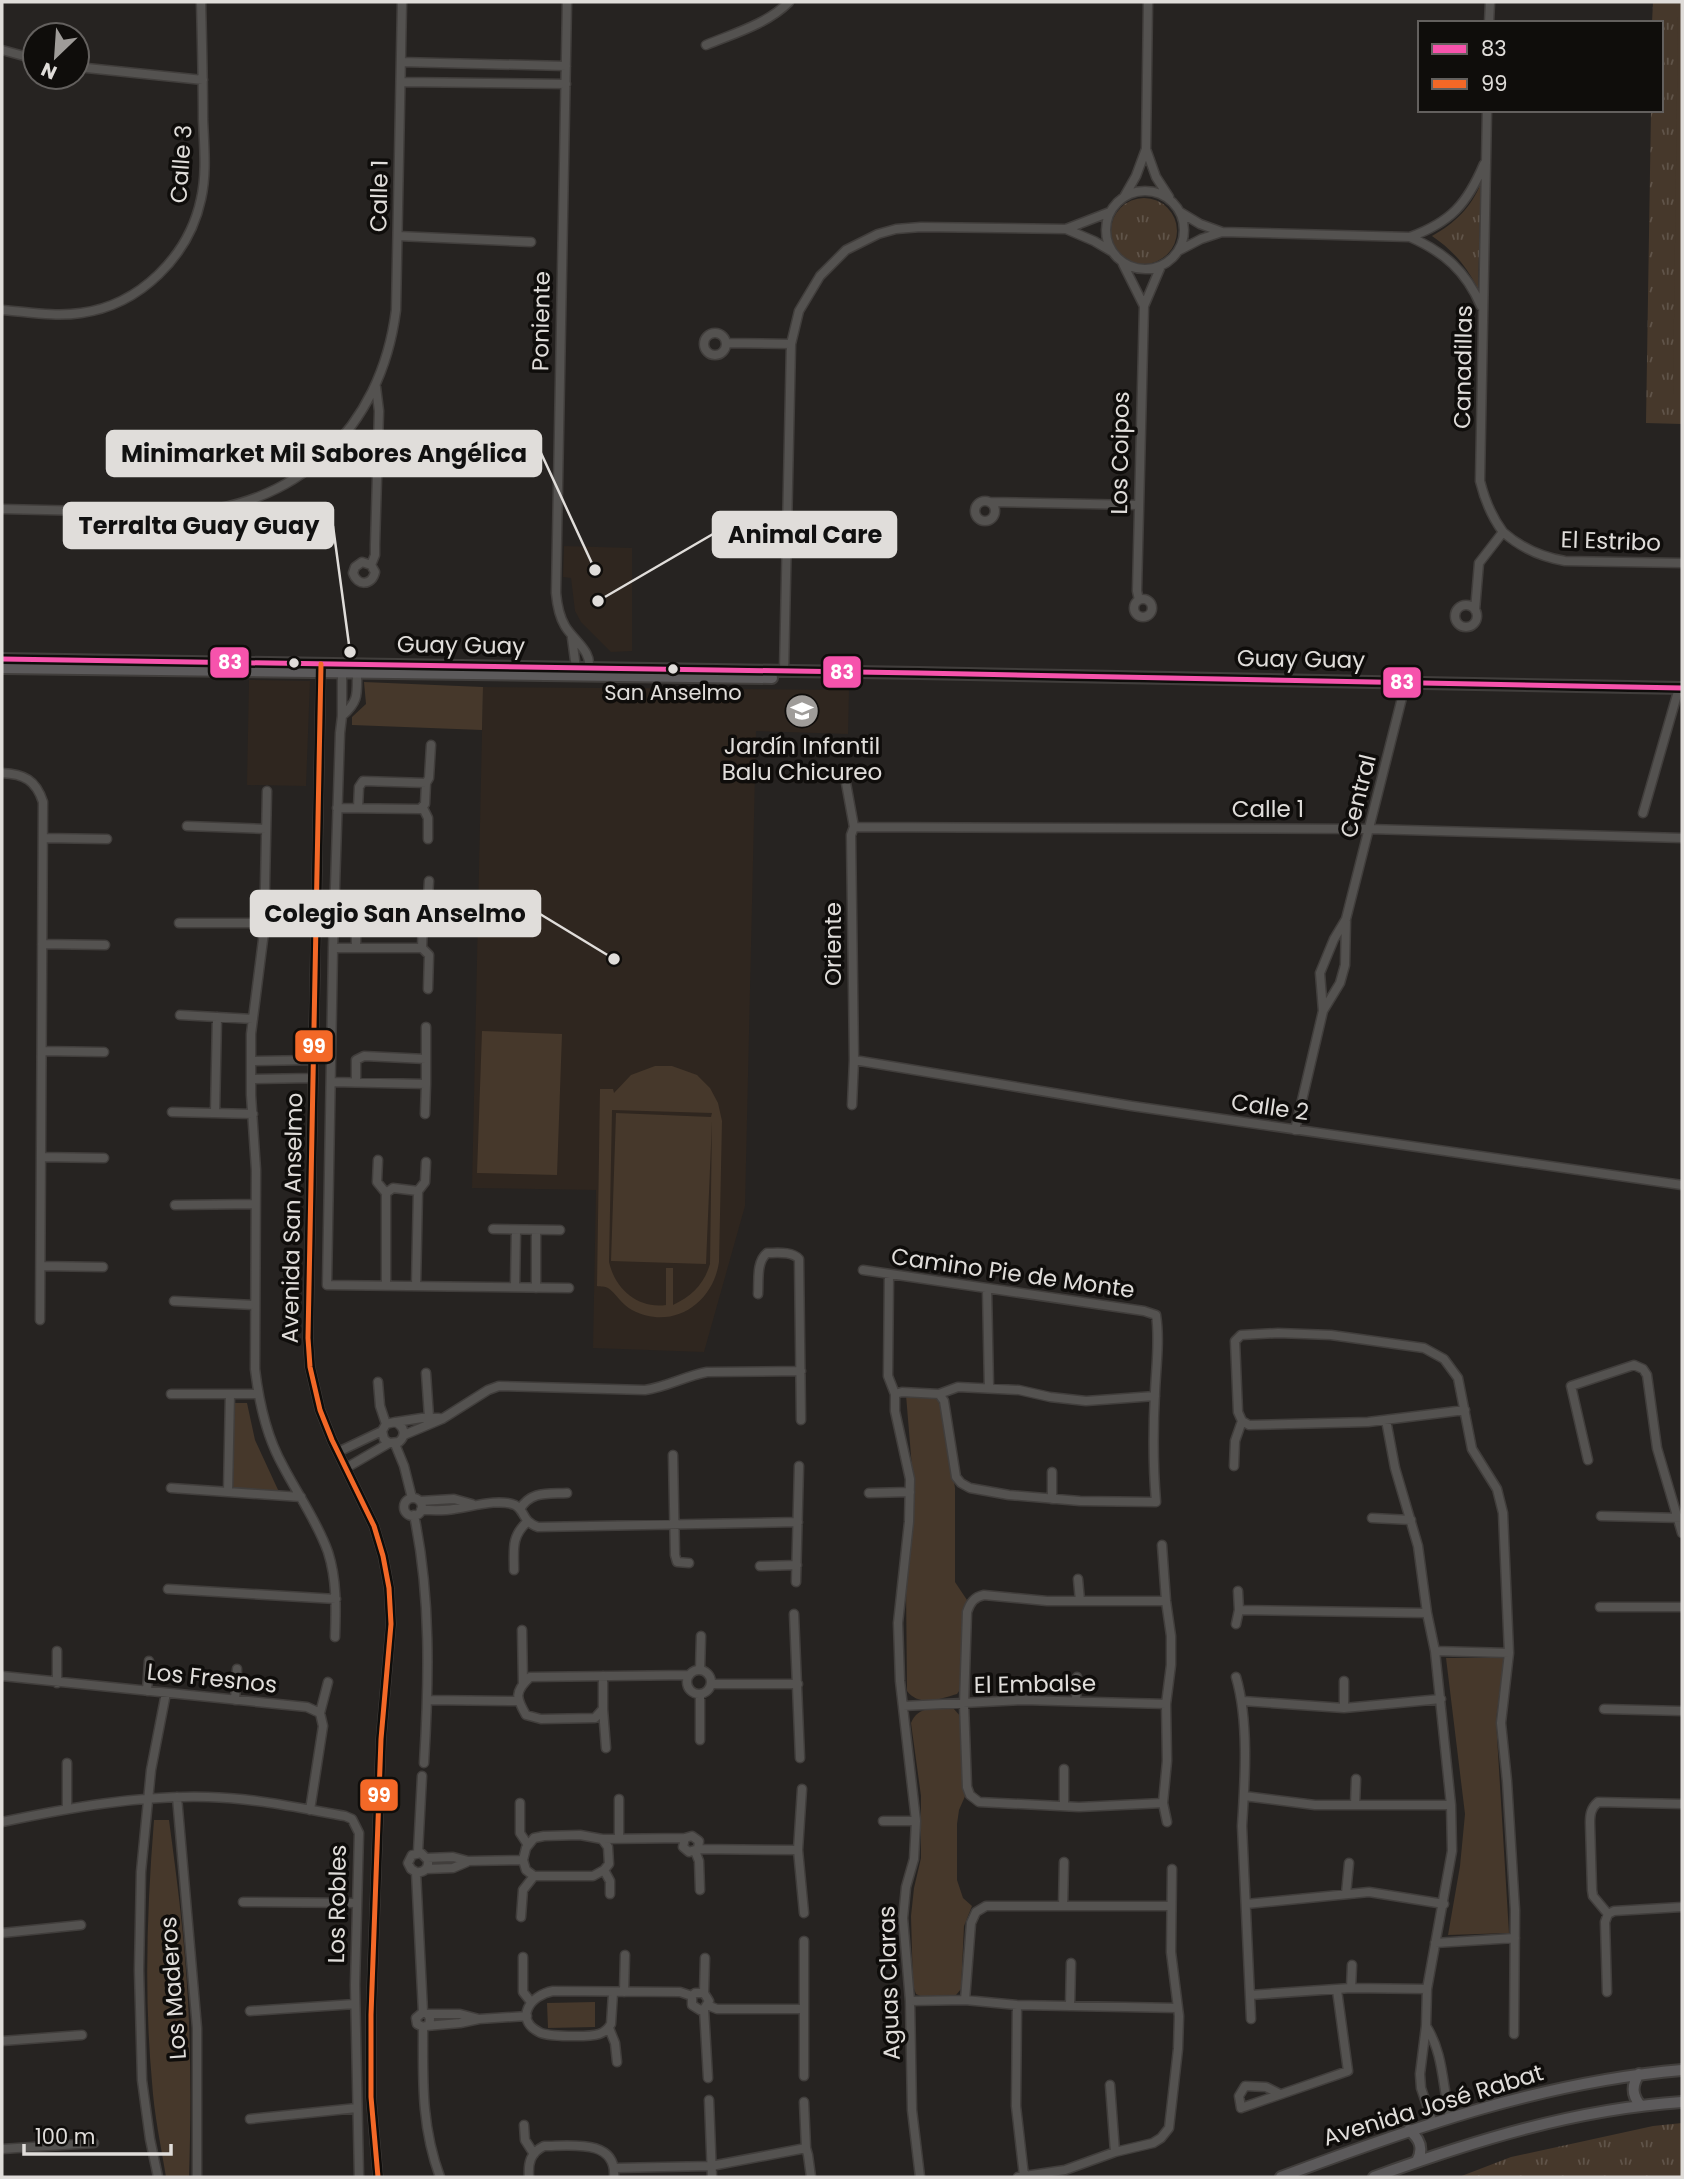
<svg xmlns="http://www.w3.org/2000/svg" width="1684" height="2179" viewBox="0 0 1684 2179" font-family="Poppins,sans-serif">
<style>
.built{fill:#2f261f}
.grass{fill:url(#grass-tufts)}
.green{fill:#46382b;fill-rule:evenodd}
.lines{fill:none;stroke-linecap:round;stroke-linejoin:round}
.street-casing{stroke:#413e3c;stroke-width:11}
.secondary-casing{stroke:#413e3c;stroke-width:14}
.street{stroke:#545250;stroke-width:8}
.secondary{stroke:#5c5a5b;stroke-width:10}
.bus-1-casing{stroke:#0f0d0b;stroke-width:10}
.bus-2-casing{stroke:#0f0d0b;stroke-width:10}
.bus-1{stroke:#f653ac;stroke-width:5}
.bus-2{stroke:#f36827;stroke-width:5}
.bus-dot{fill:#e0ddda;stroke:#0f0d0b;stroke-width:2.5}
.labels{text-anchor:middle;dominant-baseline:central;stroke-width:7;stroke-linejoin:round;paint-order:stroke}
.bus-label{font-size:21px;fill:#e0ddda;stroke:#0f0d0b}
.street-label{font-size:23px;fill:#e0ddda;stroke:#0f0d0b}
.poi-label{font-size:23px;fill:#e0ddda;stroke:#0f0d0b}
.leader{fill:none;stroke:#e0ddda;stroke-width:2.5}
.callout-dot{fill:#e0ddda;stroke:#0f0d0b;stroke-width:2.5}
.callout{fill:#e0ddda;stroke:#e0ddda;stroke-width:2.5}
.callout-label{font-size:24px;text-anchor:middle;font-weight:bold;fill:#111}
.line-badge{stroke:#0f0d0b;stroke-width:2.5}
.badge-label{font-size:19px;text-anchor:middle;font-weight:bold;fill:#fff}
</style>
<defs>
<pattern id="grass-tufts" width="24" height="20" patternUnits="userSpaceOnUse" patternTransform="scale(1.75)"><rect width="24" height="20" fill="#46382b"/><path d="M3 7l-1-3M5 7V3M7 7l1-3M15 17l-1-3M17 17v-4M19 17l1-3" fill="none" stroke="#605449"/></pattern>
</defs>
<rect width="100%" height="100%" fill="#262321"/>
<path class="built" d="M564,546L632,548V651L611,652L581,622L575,611L571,578L563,577Z
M249,680L310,681L306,786L247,785Z
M483,687L849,690L848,734L756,731L745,1206L704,1352L593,1348L596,1190L472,1188Z"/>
<path class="grass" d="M1653,2H1682V424L1646,423L1651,110H1661V23H1652Z
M1481,183L1478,289C1467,267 1453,250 1432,236C1455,223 1471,208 1481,183Z
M1111 231a33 33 0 1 1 66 0a33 33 0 1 1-66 0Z
M1682,2123V2177H1459L1511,2157L1653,2126Z"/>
<path class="green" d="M1678,17H1682V395H1673Z
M364,682L483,687L482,730L352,725V717L366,704Z
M482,1031L562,1034L557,1175L477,1173Z
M655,1066H672L697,1075L710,1088L718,1103L722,1121L719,1262C713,1304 672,1331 632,1310C622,1305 615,1292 608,1288C605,1286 601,1287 597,1286L600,1089H613L614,1093L631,1075ZM612,1110L712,1113L711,1117L616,1113L611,1261L706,1264L712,1121L710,1264C704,1284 692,1296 673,1305V1268H666V1305C638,1309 615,1289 609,1262Z
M906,1395L941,1397L955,1488V1582L967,1600L964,1608L962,1687L957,1694C940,1699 919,1707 907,1691L906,1585L914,1492Z
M234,1403H247L255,1440L279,1492L233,1488Z
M1446,1658H1504L1496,1720L1509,1933L1448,1935L1460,1866L1465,1814Z
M953,1708L962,1718L963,1782L966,1794L959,1810L957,1824V1880L963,1898L972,1906L964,1926L961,1989L956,1995L923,1997L916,1994L913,1986L911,1916L914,1888L921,1858V1796L911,1723C918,1705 936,1709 953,1708Z
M154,1820H169C177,1880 185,1940 188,2001C191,2060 191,2118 189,2177H166C161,2146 154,2114 152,2082C144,1995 147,1907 154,1820Z
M595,2002V2027L548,2028L547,2003Z"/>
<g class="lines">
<g class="street-casing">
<path id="street" d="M567,2L556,593C557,604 559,616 565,626C573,640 594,652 588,670
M1148,2L1146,149L1156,177L1169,197
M1489,23L1490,2
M706,45C735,33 767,24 789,2
M2,50L35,59
M401,62L566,66
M77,67L203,80
M401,82L566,84
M1106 230a39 39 0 1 1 78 0a39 39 0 1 1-78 0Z
M1124,197L1136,176L1146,149
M1180,212L1200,224L1222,232L1410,237C1451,222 1467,204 1484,164
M1066,229L1094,241L1111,251
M398,236L531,242
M1410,237C1444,252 1466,271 1481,306
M1180,250L1201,239L1222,232
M1123,264L1144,306
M2,310C28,312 55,317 81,313C140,305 189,256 201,199C207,173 204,145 203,119C203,80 202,41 201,2
M704 344a11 11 0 1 1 22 0a11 11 0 1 1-22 0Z
M726,343L791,344
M975 511a10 10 0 1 1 20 0a10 10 0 1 1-20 0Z
M990,502L1138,505
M2,509L175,513C296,510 381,429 396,310L402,2
M1503,532C1521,548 1541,557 1565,561L1682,563
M371,565L362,562L355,567L353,573C357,586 372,586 375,572L371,565L375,555V545L379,411L376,387
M1134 608a9 9 0 1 1 18 0a9 9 0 1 1-18 0Z
M1139,600L1137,591L1144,306L1161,266
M1455 616a11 11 0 1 1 22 0a11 11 0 1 1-22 0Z
M1475,610L1479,563L1503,532C1491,516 1485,501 1480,481L1487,110
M572,638L576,668L579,672
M321,667L308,1338L310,1367L320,1410L332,1440L374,1526L383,1556L389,1588L391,1624L381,1739L371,2015V2097L378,2177
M784,671L791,344L799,311L820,276L846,250L878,234L896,229L921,227L1066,229L1110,212
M342,673V716L340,733L333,948L327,1285L569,1288
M342,716C359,701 357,694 357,673
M2,773C24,774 36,780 43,802L40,1320
M426,783L429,778L431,745
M846,783L854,827L851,835L854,1060L852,1105
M267,791L264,932L251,1034V1095L256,1170L255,1369C259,1403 266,1436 283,1466C298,1495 317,1521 328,1552C337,1580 336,1608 335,1637
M337,808L420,809L425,804L426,783L363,781L359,787L358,808
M423,808L428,818V839
M1643,813L1679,688
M187,826L266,829
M854,827L1369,829L1682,838
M43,838L107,839
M423,919L427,913L429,881
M179,923H264
M42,944L105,945
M333,948H422L423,919L363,918L356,925V947
M422,948L429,955L428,989
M1323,1011L1320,973L1334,939L1346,919
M180,1015L253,1019
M426,1027V1059
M42,1051L104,1052
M854,1060L1132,1106L1682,1185
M251,1061L313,1060
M251,1079L313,1078
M332,1082L426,1084V1059L364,1056L356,1060V1082
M172,1112L253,1114
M215,1113L217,1017
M425,1114L426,1084
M1295,1130L1323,1011L1340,983L1345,965L1346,919L1406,682
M41,1157L104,1158
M378,1160L377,1182L386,1193V1285
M386,1193L393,1188L418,1191
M175,1205L255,1204
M493,1229L560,1230
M41,1266L103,1267
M863,1270L1144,1311L1156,1315C1160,1340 1156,1367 1155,1392C1153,1429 1153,1466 1156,1502L1080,1501L1009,1495L970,1488L961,1483L956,1477L944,1401L939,1394
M889,1274L888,1376L895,1394V1411L910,1479L909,1522L898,1623L900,1681L916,1821L914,1859L906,1887L903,1918L910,2001L912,2110L920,2177
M416,1286L418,1191L425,1182L426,1162
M515,1287L516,1230
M536,1288V1230
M987,1289L989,1388
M758,1294C759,1281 756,1262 767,1253C777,1253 792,1251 799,1259L801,1420
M174,1301L254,1305
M426,1373L429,1417
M378,1382L380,1406L386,1424
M171,1394H258
M895,1394L902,1392L939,1394L958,1387L1019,1390L1050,1397L1086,1401L1155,1396
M1465,1410L1368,1422L1249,1425L1242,1421L1238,1412L1235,1341L1241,1335L1278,1333L1331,1335L1424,1348L1444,1359L1458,1378L1472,1449L1497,1489L1503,1513L1509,1653L1501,1723L1507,1781L1515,1910L1514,2034
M1386,1420L1395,1468L1418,1546L1427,1613L1435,1651L1451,1805L1452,1851L1427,1989L1426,2026L1420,2074L1421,2088L1433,2123
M396,1422L422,1418H439
M404,1435L442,1419L488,1390L499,1386L645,1390C667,1387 685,1376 707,1372L801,1371
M395,1444L404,1466L412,1498
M338,1452L382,1431
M673,1455L675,1555L677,1562L689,1563
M1588,1460L1571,1386L1634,1365L1643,1369L1647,1375L1657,1448L1682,1533
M1234,1466L1235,1441L1242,1421
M346,1468L389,1443L399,1442C407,1435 404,1426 395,1422L386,1424L382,1431L384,1439L389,1443
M171,1488L301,1497
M228,1492L230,1394
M869,1493L910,1492
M404 1507a9 9 0 1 1 18 0a9 9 0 1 1-18 0Z
M1052,1499V1472
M420,1501L454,1499L472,1504
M520,1509C531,1491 547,1494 567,1493
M421,1510C432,1510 444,1511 454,1509C471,1507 498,1498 515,1505C526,1511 521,1521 538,1527L798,1522
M414,1515C431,1596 429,1681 424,1763
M1601,1516L1682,1518
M1372,1518L1411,1520
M1162,1545L1166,1601L1171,1636V1665L1166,1704L1167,1761L1163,1803L1167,1822
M760,1566L797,1565
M514,1570C514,1549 511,1537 527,1522
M1078,1579L1080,1601
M796,1582L799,1466
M168,1589L336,1599
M1600,1607H1682
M1239,1610L1427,1613
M794,1614L800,1758
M1236,1624L1239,1610L1238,1591
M522,1630L523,1683
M1435,1651L1509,1653
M687 1682a12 12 0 1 1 24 0a12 12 0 1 1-24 0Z
M700,1670L701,1636
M2,1676L307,1707L320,1713L323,1726L310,1810
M603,1676V1709L595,1718L541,1719L526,1715C516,1698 514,1692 530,1677L689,1675
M1236,1677C1249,1721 1245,1780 1242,1826L1251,2019
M57,1683V1651
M712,1684H798
M147,1691L149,1661
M235,1700L237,1669
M428,1700L517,1701
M1076,1701L1077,1677
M1243,1701L1344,1708L1441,1699
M903,1706L1023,1700L1166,1704
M1344,1708V1681
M603,1709L606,1748
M1604,1709L1682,1711
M320,1713L328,1682
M700,1740V1694
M1064,1769V1806
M802,1789L798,1850L804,1913
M1244,1796L1315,1805H1451
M177,1797L197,2028V2177
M619,1799V1838
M520,1803V1833L528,1845
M1163,1803L1079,1807L979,1802L970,1795L967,1787L964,1704L967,1612C970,1603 974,1597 984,1595L1047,1601H1166
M1355,1805L1356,1779
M67,1808V1763
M883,1821H916
M2,1822C68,1808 139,1795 208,1797C254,1798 299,1808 345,1816L352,1819L359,1833L355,1985L359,2177
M685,1838L683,1847L689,1852L698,1849L798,1850
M602,1839L608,1847L609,1864L604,1870L593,1876H534L526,1870L523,1860L526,1848L534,1838L544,1836L580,1835L602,1839L685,1838L692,1836L699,1841L698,1849
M695,1851L699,1861L700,1890
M418,1852L422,1776
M427,1858L453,1857L468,1861L523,1860
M426,1869L453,1868L467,1862
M604,1870L610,1881V1894
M416,1872C424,1873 429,1868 428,1860L421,1853L412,1855L408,1863L411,1869L416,1872L423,2012
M1346,1894L1349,1863
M243,1902L357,1903
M1246,1904L1369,1892L1444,1904
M1063,1906L1064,1862
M1608,1914L1593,1896L1592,1890L1590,1823C1590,1814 1591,1808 1598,1802L1682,1804
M521,1917L523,1890L534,1876
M2,1933L81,1925
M1435,1943L1515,1938
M523,1957V1992L531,2002
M1351,1988L1352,1965
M624,1992L625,1955
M1607,1992L1605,1922L1608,1914L1614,1911L1682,1907
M613,1993L611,2024C608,2029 605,2032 599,2034C590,2037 547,2037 539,2032C514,2019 530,1995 553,1991L680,1992L692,1996
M704,1993L705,1958
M1250,1995L1351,1988L1427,1989
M965,2000L971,1923L976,1912L986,1906H1171
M910,2001L965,2000L1017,2005L1178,2008
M707,2005L717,2009H803
M1017,2005L1016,2106L1024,2176
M1070,2006L1071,1963
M704,2009L700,2010L692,2005V1996L695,1993H704L709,2001L704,2009L708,2078
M250,2011L355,2004
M479,2019L527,2016
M426,2026L460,2023L479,2019L460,2014H428
M1426,2026C1444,2054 1442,2085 1450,2117
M423,2027L417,2024L416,2018L423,2012L428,2014L430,2019L429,2025L423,2027C423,2080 421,2126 440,2177
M609,2028L615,2043L617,2062
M2,2041L82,2035
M804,2076V1941
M1110,2085L1115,2152
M1280,2094L1266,2087L1245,2086L1239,2096L1241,2108L1348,2071L1337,1990
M709,2100L712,2177
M804,2102L806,2148L808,2155L811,2177
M250,2119L357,2108
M524,2125L525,2140L534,2154
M2,2149L94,2143
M615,2168L711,2166L806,2148
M158,2177L150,2139L142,2080L139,1970L141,1872L151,1770L166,1693
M529,2177C528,2163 530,2153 544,2146C569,2146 617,2138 614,2177
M1018,2177L1065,2170L1115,2152L1153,2143L1161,2138L1169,2128L1178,2049L1179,2016L1171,1952L1172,1869"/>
</g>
<g class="secondary-casing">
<path id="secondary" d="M2,659L919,673L1682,688
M2,668L772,678
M1639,2074C1631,2086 1632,2096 1641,2106
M1409,2130C1420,2139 1424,2148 1417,2161
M1281,2177C1412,2128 1542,2082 1682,2070
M1374,2177C1473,2141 1576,2109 1682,2102"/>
</g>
<use href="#street" class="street"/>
<use href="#secondary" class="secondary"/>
<g class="bus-1-casing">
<path id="bus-1" d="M2,659L919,673L1682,688"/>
</g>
<g class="bus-2-casing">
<path id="bus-2" d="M321,664L308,1338L310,1367L320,1410L332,1440L374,1526L383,1556L389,1588L391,1624L381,1739L371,2015V2097L378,2177"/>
</g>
<use href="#bus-1" class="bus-1"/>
<use href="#bus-2" class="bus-2"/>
</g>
<defs>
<g id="school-disc" transform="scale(1.75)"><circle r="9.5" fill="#9f9c99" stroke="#0f0d0b"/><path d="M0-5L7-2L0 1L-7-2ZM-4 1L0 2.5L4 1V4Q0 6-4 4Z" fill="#fff"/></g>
</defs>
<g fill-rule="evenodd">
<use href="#school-disc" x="802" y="711"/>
</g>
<g class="bus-dot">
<circle cx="294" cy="663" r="6"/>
<circle cx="673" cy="669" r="6"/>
</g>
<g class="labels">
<g class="bus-label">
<text x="673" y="692">San Anselmo</text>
</g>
<g class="street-label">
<text transform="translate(181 164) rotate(-86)">Calle 3</text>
<text transform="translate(379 196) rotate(-89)">Calle 1</text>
<text transform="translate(541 321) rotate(-89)">Poniente</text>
<text transform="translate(1463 367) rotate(-89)">Canadillas</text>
<text transform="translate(1120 453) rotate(-89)">Los Coipos</text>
<text transform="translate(1611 541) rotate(2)">El Estribo</text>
<text transform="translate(461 645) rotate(1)">Guay Guay</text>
<text transform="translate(1301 659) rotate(1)">Guay Guay</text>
<text transform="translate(1358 796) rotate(-76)">Central</text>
<text x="1268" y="809">Calle 1</text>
<text transform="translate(833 944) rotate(-90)">Oriente</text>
<text transform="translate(1270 1107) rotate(8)">Calle 2</text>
<text transform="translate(292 1218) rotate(-89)">Avenida San Anselmo</text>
<text transform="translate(1013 1273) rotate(8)">Camino Pie de Monte</text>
<text transform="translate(212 1678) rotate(6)">Los Fresnos</text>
<text transform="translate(1035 1684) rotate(-1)">El Embalse</text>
<text transform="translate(337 1904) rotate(-89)">Los Robles</text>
<text transform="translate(889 1983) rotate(-92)">Aguas Claras</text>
<text transform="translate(173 1988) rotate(-94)">Los Maderos</text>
<text transform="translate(1433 2105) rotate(-17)">Avenida José Rabat</text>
</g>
<g class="poi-label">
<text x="802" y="746">Jardín Infantil<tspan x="802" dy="26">Balu Chicureo</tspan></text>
</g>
</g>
<path class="leader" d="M595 570L541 453M350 652L333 526M598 601L713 534M614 959L540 914"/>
<g class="callout-dot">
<circle cx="595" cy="570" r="7"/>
<circle cx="350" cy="652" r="7"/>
<circle cx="598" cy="601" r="7"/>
<circle cx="614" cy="959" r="7"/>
</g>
<g class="callout">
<rect x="107" y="431" width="434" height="45" rx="7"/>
<rect x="64" y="503" width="269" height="45" rx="7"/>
<rect x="713" y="512" width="183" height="45" rx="7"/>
<rect x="251" y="891" width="289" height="45" rx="7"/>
</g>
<g class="callout-label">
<text x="324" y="462">Minimarket Mil Sabores Angélica</text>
<text x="199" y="534">Terralta Guay Guay</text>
<text x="805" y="543">Animal Care</text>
<text x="395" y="922">Colegio San Anselmo</text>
</g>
<g class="line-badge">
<rect x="209" y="646" width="41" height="33" rx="7" fill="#f653ac"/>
<rect x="822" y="655" width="40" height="34" rx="7" fill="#f653ac"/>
<rect x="1382" y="666" width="40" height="33" rx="7" fill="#f653ac"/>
<rect x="294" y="1029" width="40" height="34" rx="7" fill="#f36827"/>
<rect x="359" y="1778" width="40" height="34" rx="7" fill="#f36827"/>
</g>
<g class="badge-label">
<text x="230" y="669">83</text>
<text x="842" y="679">83</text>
<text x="1402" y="689">83</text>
<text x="314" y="1053">99</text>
<text x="379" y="1802">99</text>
</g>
<rect width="1684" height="2179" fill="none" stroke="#e0ddda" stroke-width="7"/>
<rect x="1418" y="21" width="245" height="91" fill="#0f0d0b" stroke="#63605e" stroke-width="2"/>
<rect x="1432" y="44" width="35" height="10" fill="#f653ac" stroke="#63605e" stroke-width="2"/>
<text x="1481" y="56" font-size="21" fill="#e0ddda">83</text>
<rect x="1432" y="79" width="35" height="10" fill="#f36827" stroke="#63605e" stroke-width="2"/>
<text x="1481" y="91" font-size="21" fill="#e0ddda">99</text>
<g transform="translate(56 56) rotate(205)"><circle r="33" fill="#0f0d0b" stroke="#63605e" stroke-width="2"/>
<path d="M0-5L12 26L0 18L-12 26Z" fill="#9f9c99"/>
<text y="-10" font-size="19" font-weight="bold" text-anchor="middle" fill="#e0ddda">N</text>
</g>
<path d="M24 2144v10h147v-10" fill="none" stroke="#e0ddda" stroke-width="3.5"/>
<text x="35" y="2144" font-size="21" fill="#e0ddda" stroke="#0f0d0b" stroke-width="5" paint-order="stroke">100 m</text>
</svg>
